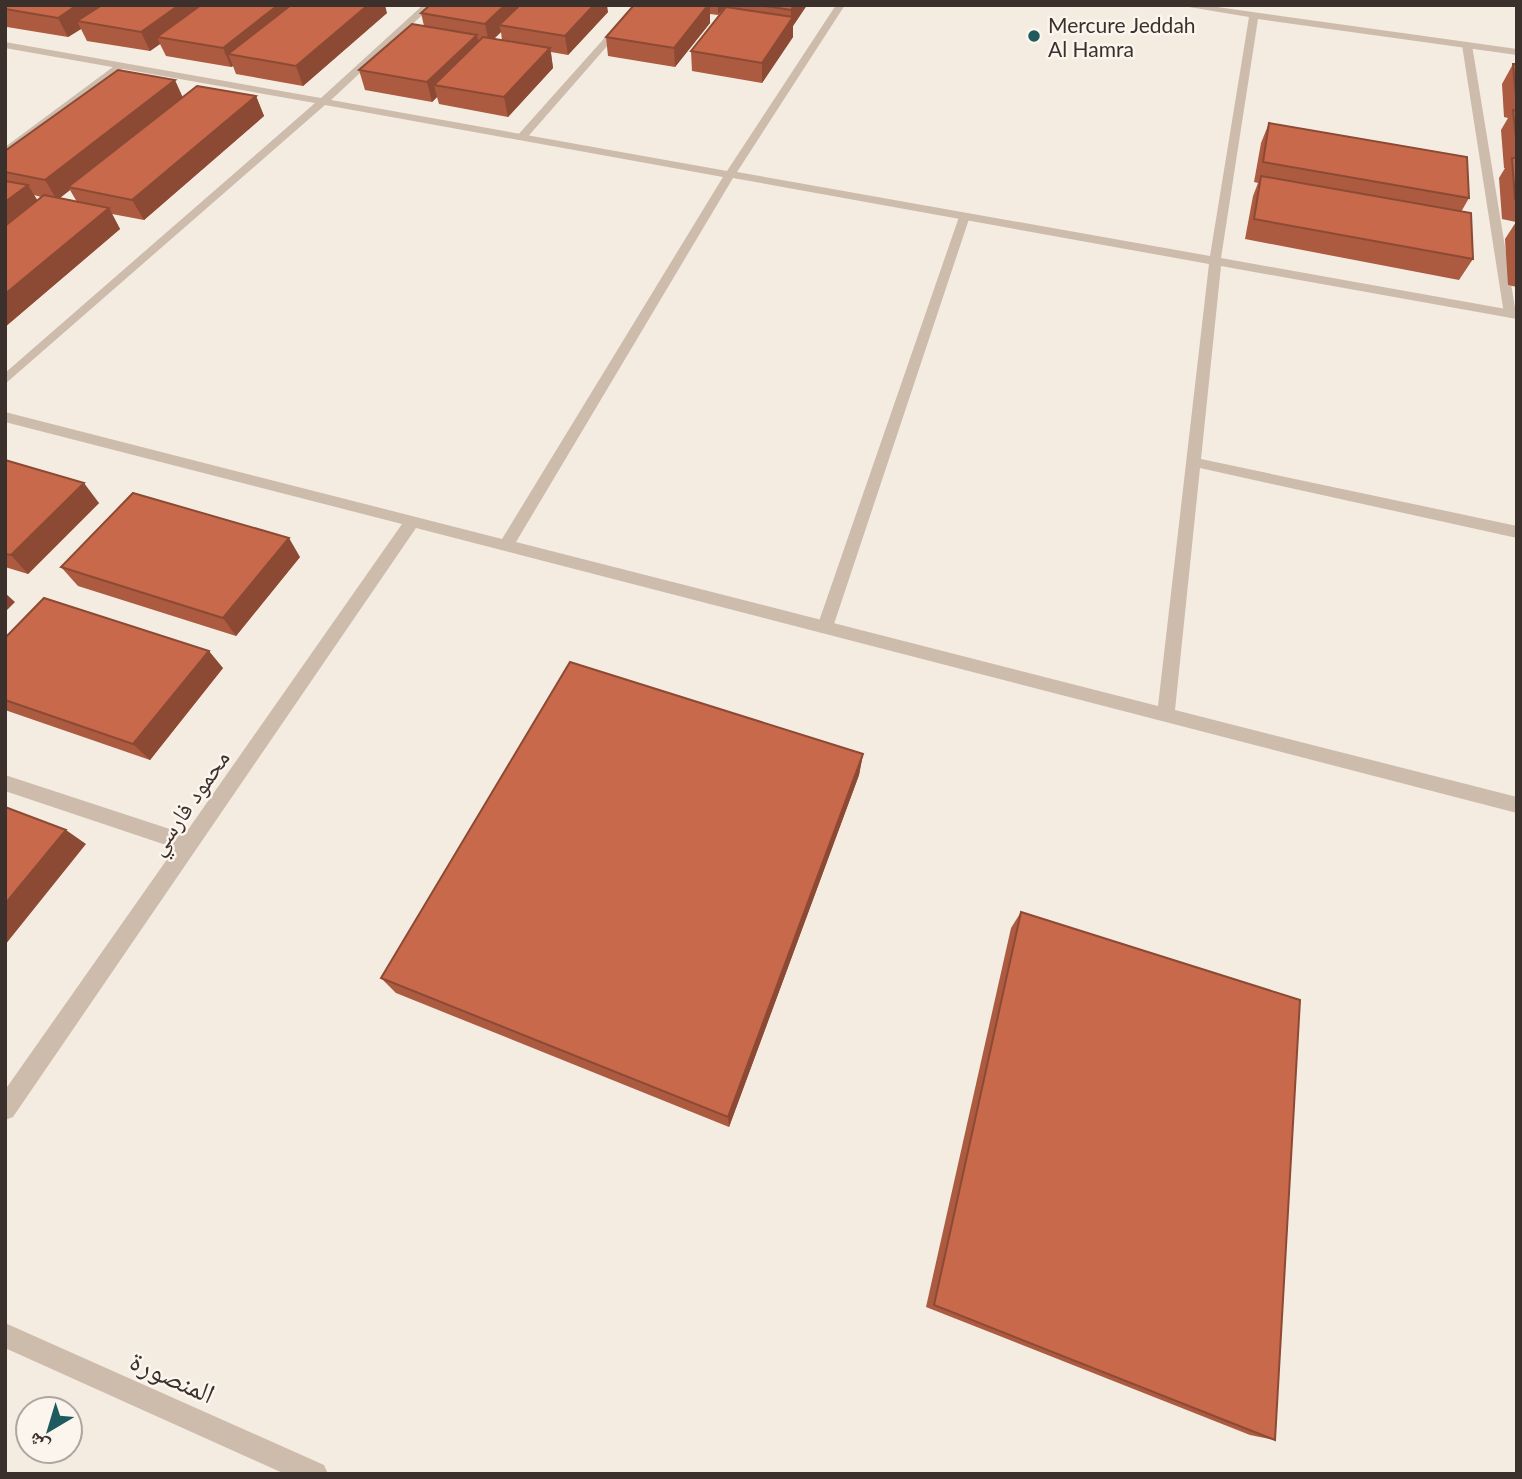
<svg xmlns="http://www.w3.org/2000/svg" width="1522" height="1479" viewBox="0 0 1522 1479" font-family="Lato,'Noto Naskh Arabic',sans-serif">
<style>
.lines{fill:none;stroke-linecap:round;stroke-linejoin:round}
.service{fill:#cdbbac;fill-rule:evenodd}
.minor{fill:#cdbbac;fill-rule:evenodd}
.wall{fill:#ac5a40;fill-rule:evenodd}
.shaded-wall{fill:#8c4a34}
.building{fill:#c8694b;stroke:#8c4a34;stroke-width:2}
.poi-dot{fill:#1f5a5e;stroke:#fbf5ee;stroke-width:2.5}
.labels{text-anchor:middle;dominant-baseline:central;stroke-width:5;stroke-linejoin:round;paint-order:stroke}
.far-poi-label{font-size:21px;fill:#3b302b;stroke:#fbf5ee;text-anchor:start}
.street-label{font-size:24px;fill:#3b302b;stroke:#fbf5ee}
.near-street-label{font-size:28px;fill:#3b302b;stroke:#fbf5ee}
</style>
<rect width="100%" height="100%" fill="#f4ebe1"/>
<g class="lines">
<path class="service" d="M634,5H643L525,140H517V136Z
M1467,42L1472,45L1516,314L1510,318L1504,314L1462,45Z
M117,64L126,66L5,155V147Z
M960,214L970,216L833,627L825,633L819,632L817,627Z"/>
<path class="minor" d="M423,5H433L331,100L727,171L836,5H845L737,172L1210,256L1249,17L1177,5H1203L1517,49V55L1258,19L1221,258L1517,311V319L1221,266L1201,459L1517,526V538L1200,468L1175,710L1517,797V813L416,528L13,1117L5,1120V1090L175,848L5,791V775L185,834L402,524L5,422V412L502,539L723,177L325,105L5,384V373L315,103L5,48V42L321,98ZM733,178L1209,264L1158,706L516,542Z
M5,1323L324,1465L328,1474H285L5,1348Z"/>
</g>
<path class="wall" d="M5,5L387,13L303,86L236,74L233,66L231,67L166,56L160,44L150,51L87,41L81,29L68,37L7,27L5,24Z
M634,5H807L793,26V37L762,83L692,71L691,51L724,8L718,15L710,14V23L675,67L608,56L606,37Z
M608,12L568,55L551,52L553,68L508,117L439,104L437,97L432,102L365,90L359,70L424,26L421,13ZM501,32L502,40L494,39Z
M1513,64H1517V287L1508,285L1505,239L1516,222L1502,219L1499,178L1505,168H1504L1501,130L1508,118L1504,117L1502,84Z
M256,96L264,116L144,220L112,214L120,229L5,327V151L183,97ZM70,190L77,202L60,198ZM34,195L41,197H42L37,201Z
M1269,123L1469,198L1461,212L1473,259L1459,280L1245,239L1253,196L1258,183L1254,182L1261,143Z
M5,460L99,503L28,574L5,567Z
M300,557L236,636L78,586L61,567Z
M5,638L223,668L150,760L5,710Z
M863,754L859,775L729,1127L396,993L381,978Z
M1021,912L1275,1440L1250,1435L926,1307L1011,928Z"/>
<path class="shaded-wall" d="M77,5H116L77,21L81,29L68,37L58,18Z
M179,5H214L157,37L160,44L150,51L141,32Z
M278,5H309L228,54L233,66L231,67L223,48Z
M368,5H385L387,13L303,86L296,66Z
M505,5H528L499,25L501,32L489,43L485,24Z
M594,5H607L608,12L568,55L565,36Z
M708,5H710V23L675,67L674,48Z
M718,5H724V8L718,15Z
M794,5H807L793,26V37L762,83V63L791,21V10Z
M477,35L481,54L434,85L437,97L432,102L427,82Z
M550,48L553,68L508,117L504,97Z
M175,80L184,100L68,187L70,190L57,200L45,180Z
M256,96L264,116L144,220L132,200Z
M28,185L41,206L5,233V202Z
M109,208L120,229L5,327V294Z
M84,483L99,503L28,574L11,555Z
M289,538L300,557L236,636L223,618Z
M5,593L15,602L5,612Z
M209,651L223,668L150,760L133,744Z
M863,754L859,775L729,1127L728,1117Z
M66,830L86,844L5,945V904Z"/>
<path class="building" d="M5,5H77L58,18L5,9Z
M102,5H179L141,32L77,21Z
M201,5H278L223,48L157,37Z
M291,5H368L296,66L228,54Z
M430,5H505L485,24L421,13Z
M520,5H594L565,36L499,25Z
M634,5H708L674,48L606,37Z
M758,5H794L791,10Z
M726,7L793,17L762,63L691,51Z
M412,24L477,35L427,82L359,70Z
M483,37L550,48L504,97L434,85Z
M1513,64H1517V97H1516Z
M118,70L175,80L45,180L5,172V151Z
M197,86L256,96L132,200L68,187Z
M1513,110L1517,111V148Z
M1269,123L1467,157L1469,198L1263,162Z
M1512,158H1517V199H1515Z
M1261,176L1471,213L1473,259L1254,219Z
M5,181L28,185L5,202Z
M44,195L109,208L5,294V226Z
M5,460L84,483L11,555L5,554Z
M133,493L289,538L223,618L61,567Z
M44,598L209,651L133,744L5,700V638Z
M570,662L863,754L728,1117L381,978Z
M5,807L66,830L5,904Z
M1021,912L1300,1000L1275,1440L934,1305Z"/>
<circle class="poi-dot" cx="1034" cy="36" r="7"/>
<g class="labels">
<g class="far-poi-label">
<text x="1048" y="24">Mercure Jeddah<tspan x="1048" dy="24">Al Hamra</tspan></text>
</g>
<g class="street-label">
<text transform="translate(188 802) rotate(-55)">محمود فارسي</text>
</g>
<g class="near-street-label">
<text transform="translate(173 1376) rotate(24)">المنصورة</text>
</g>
</g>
<rect width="1522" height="1479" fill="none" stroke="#3b302b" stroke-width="14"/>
<g transform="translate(49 1430) rotate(218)"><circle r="33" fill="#fbf5ee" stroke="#aea6a0" stroke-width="2"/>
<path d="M0-5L12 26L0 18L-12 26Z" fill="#1f5a5e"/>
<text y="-10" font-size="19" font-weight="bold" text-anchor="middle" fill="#3b302b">ش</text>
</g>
</svg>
